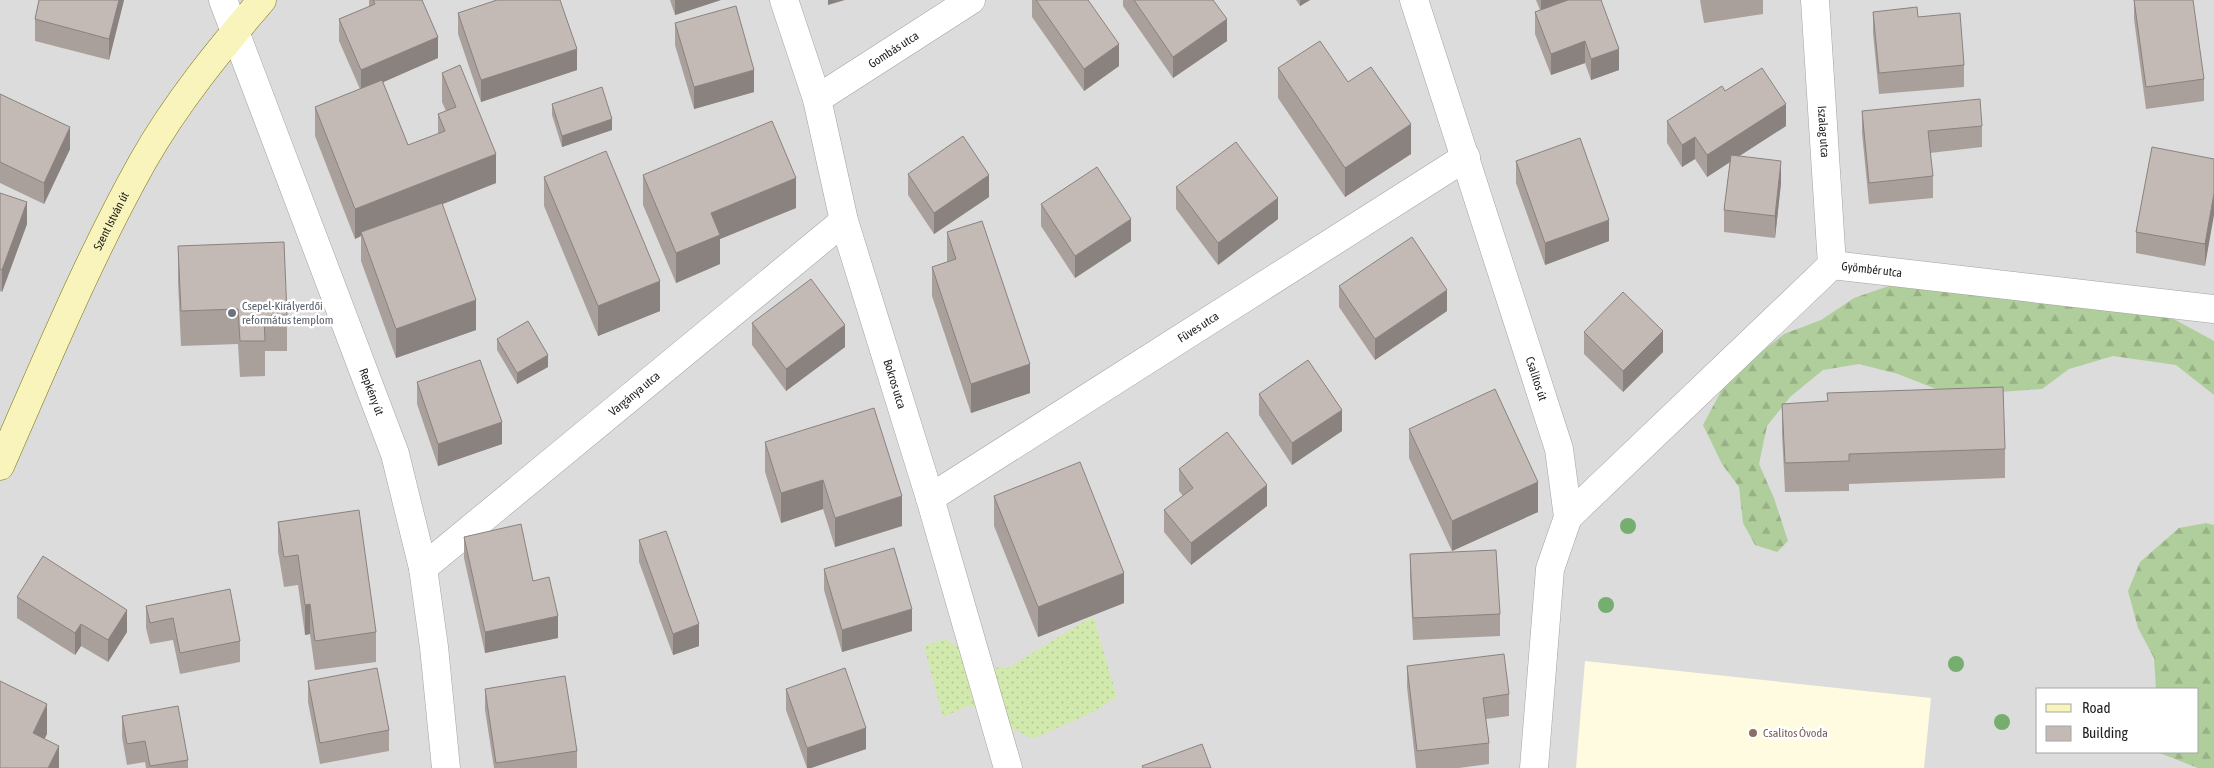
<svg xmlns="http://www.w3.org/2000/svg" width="2214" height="768" viewBox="0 0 2214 768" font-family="'Asap Condensed',sans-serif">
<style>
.residential{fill:#dddcdc;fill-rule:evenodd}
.education{fill:#fffbe0}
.grass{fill:url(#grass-dots)}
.forest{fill:url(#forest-firs)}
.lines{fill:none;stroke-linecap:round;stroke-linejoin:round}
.street-casing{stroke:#a3a3a3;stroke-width:29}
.secondary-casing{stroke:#767507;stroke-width:29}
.street{stroke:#fff;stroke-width:28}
.secondary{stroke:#f9f4bb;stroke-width:28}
.tree{fill:#76ae6f}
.wall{fill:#a9a09c}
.shaded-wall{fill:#89827f}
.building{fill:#c4bab5;stroke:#89827f}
.worship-dot{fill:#6b7280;stroke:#fff;stroke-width:2}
.education-dot{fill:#8d6e63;stroke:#fff;stroke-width:2}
.labels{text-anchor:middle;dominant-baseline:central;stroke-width:5;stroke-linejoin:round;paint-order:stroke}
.street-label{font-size:12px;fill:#1f1f1f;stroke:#fff}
.worship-label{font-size:12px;fill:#5b616d;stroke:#fff;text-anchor:start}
.education-label{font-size:12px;fill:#785e54;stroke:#fff;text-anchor:start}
</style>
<defs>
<pattern id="grass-dots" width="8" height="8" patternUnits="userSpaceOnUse" patternTransform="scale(1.25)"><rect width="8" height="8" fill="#d2e9ad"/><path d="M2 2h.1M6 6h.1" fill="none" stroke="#b4c794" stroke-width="1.8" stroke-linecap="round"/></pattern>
<pattern id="forest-firs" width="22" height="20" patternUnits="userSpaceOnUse" patternTransform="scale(1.25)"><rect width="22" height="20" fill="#b0ce9b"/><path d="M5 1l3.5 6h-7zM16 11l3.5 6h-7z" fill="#97b085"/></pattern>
</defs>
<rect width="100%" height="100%" fill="#f0ebe6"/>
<path class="residential" d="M0,0H2214V768H0ZM2038,689H2198V752H2038Z"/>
<path class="education" d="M1585,661L1931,698L1924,768H1576Z"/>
<path class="grass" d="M1093,616L1117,697L1089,714L1032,739L970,705L943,717L924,646L945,639L990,667L1008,668Z"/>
<path class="forest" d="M1903,281L2172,318L2214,341V395L2176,365L2113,356L2069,369L2042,389L1974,394L1936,389L1898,374L1859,364L1823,370L1790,397L1767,426L1759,464L1774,498L1788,541L1777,552L1755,545L1743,523L1739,487L1722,464L1703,425L1728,378L1784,334L1821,320L1854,298Z
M2206,523L2214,525V768H2198L2157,752H2198V689H2156L2154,658L2138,628L2128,591L2140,562L2179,528Z"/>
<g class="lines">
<g class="street-casing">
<g id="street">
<path id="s1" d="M223,0L395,454L423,568L434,647L446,768"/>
<path id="s2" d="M784,0L817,99L844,221L930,498L1008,768"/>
<path id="s3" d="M1414,0L1559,449L1568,517L1550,569L1534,768"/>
<path id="s4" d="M1815,0L1832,265"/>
<path id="s5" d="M817,99L971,0"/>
<path id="s6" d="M1832,265L2214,309"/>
<path id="s7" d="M930,498L1466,157"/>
<path d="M1568,517L1832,265"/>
<path id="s8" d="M423,568L844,221"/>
</g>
</g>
<g class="secondary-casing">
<g id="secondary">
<path id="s9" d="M0,466C45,364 88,259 143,161C176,103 219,50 262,0"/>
</g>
</g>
<use href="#street" class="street"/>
<use href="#secondary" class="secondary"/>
</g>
<g class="tree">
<circle cx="1628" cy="526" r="8"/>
<circle cx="1606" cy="605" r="8"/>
<circle cx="1956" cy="664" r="8"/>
<circle cx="2002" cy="722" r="8"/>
</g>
<path class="wall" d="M39,0H124L109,60L35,41V19Z
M369,0H422L438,58L383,82L408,145L438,134V114L446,111L442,102V73L496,183L442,204L476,330L396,358L361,261V236L355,239L315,136V107L360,89L339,41V19L369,7Z
M670,0H721L675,15Z
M1032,0H1088L1119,66L1084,91L1032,17Z
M1123,0H1213L1227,41L1173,78L1123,6Z
M1296,0H1310L1300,6Z
M1536,0H1601L1619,70L1591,80L1585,63L1551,75L1535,34V12L1540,10Z
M1700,0H1763V14L1704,23Z
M2134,0L2204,79V101L2146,109L2134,19Z
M1873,12L1918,17L1964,65V87L1879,94L1873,33Z
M458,13L577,70L481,102L458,34Z
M675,23L754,92L694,109L675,45Z
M1278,68L1411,154L1345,197L1278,98Z
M1725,91L1786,126L1739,156L1781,183L1775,238L1724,232V210L1730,162L1707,177L1695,159L1682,167L1667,143V121Z
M0,94L70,149L44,204L0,183Z
M552,104L612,130L562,147L552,115Z
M1862,111L1982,126V147L1930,153L1933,176V198L1869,204L1862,133Z
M2214,159L2205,266L2136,253V232Z
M1516,161L1609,241L1545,265L1516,183Z
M908,174L989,197L934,234L908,195Z
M643,175L796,208L720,239V264L676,283L643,205Z
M544,177L660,311L598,336L544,206Z
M1176,187L1278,219L1218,265L1176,209Z
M0,193L27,224L2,292L0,291Z
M1041,204L1131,241L1075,278L1041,226Z
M947,232L1030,393L971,413L932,296V267L947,262Z
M178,246L287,315V351H265V376L240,377L238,344L181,346L178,282Z
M1339,286L1447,311L1375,360L1339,307Z
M752,323L845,347L786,391L752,345Z
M1584,332L1663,352L1623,392L1584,354Z
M497,339L548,367L517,384L497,350Z
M417,382L502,444L438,466L417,404Z
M1259,394L1342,431L1292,465L1259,415Z
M1782,404L2005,449V478L1849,484V491L1785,492L1782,433Z
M1409,429L1538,512L1452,551L1409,458Z
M765,442L902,526L835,547L823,509L781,523L765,472Z
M1179,469L1267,506L1191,565L1164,532V510L1183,496L1179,491Z
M994,496L1124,603L1038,637L994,526Z
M278,522L376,632V662L315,670L310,634L305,635L298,585L284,587L278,551Z
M464,537L533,581L558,638L485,653L464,558Z
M639,540L699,646L673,655L639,562Z
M1410,554L1500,614V636L1413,640L1410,576Z
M824,569L912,631L842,652L824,590Z
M17,597L127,632L108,662L81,646L75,655L17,618Z
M146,606L240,641V662L180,674L173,640L150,644L146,628Z
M1407,666L1509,694V716L1486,719L1489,743V764L1459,768H1416L1407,687Z
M308,681L389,730V751L320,764L308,702Z
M485,689L577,751V768H494L485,710Z
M786,689L866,749L811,768H807L786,710Z
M122,716L188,760V768H146L145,762L127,765L122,737Z"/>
<path class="shaded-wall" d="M119,0H124L109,60V39Z
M675,0H721L675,15Z
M828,0H845L828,5Z
M1300,0H1310L1300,6Z
M1541,0H1580L1541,14Z
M1227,19V41L1173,78V57Z
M438,37V58L361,92V70Z
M1585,41V63L1551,75V54Z
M1119,44V66L1084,91V69Z
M577,49V70L481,102V80Z
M1619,49V70L1591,80V59Z
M754,70V92L694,109V87Z
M1786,104V126L1707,177V155Z
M612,119V130L562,147V136Z
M1411,124V154L1345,197V168Z
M70,127V149L44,204V183Z
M1695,137V159L1682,167V145Z
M496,154V183L362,236L361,232V236L355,239V209Z
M1781,161V183L1775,238V216Z
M989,175V197L934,234V213Z
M796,178V208L720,239V264L676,283V253L711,213Z
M2214,193V215L2205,266V244Z
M1278,198V219L1218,265V243Z
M27,202V224L2,292V270Z
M1131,219V241L1075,278V256Z
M1609,220V241L1545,265V243Z
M660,281V311L598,336V306Z
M1447,290V311L1375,360V339Z
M476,300V330L396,358V329Z
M845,325V347L786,391V369Z
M1663,331V352L1623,392V371Z
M548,355V367L517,384V373Z
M1030,364V393L971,413V384Z
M1342,410V431L1292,465V443Z
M502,422V444L438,466V444Z
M823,480V509L781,523V493Z
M1538,482V512L1452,551V521Z
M1267,485V506L1191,565V543Z
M902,496V526L835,547V518Z
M1124,573V603L1038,637V607Z
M310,604V634L305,635V605Z
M912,609V631L842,652V630Z
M127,610V632L108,662V640Z
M558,616V638L485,653V632Z
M81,624V646L75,655V633Z
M699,624V646L673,655V634Z
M47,704V734L33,762V733Z
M866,728V749L811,768H807V748Z
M59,746V768H48Z"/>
<path class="building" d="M39,0H119L109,39L35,19Z
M373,0H422L438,37L361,70L339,19L375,4Z
M497,0H560L577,49L481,80L458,13Z
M1036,0H1088L1119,44L1084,69Z
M1134,0H1213L1227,19L1173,57Z
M1568,0H1601L1619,49L1591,59L1585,41L1551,54L1535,12Z
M2134,0H2193L2204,79L2146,87Z
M736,6L754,70L694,87L675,23Z
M1917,7L1918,17L1960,13L1964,65L1879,73L1873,12Z
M1320,41L1348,82L1371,67L1411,124L1345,168L1278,68Z
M460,65L496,154L355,209L315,107L382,80L408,145L445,131L438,114L456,107L442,73Z
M1762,68L1786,104L1707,155L1695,137L1682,145L1667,121L1722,86L1725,91Z
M602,87L612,119L562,136L552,104Z
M0,94L70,127L44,183L0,162Z
M1980,99L1982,126L1928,131L1933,176L1869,183L1862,111Z
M772,121L796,178L711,213L720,235L676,253L643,175Z
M963,136L989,175L934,213L908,174Z
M1580,138L1609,220L1545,243L1516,161Z
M1236,142L1278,198L1218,243L1176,187Z
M2152,147L2214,159V193L2205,244L2136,232Z
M606,151L660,281L598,306L544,177Z
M1731,155L1781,161L1775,216L1724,210Z
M1097,167L1131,219L1075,256L1041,204Z
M0,193L27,202L2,270L0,269Z
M442,203L476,300L396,329L361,232Z
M982,221L1030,364L971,384L932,267L956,259L947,232Z
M1412,237L1447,290L1375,339L1339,286Z
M284,242L287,315L264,316L265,341H240L238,309L181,311L178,246Z
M811,279L845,325L786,369L752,323Z
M1623,292L1663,331L1623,371L1584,332Z
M528,321L548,355L517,373L497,339Z
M480,360L502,422L438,444L417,382Z
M1308,360L1342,410L1292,443L1259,394Z
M2003,387L2005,449L1849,454V461L1785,463L1782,404L1828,401L1827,393Z
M1495,389L1538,482L1452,521L1409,429Z
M874,408L902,496L835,518L823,480L781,493L765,442Z
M1227,432L1267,485L1191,543L1164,510L1193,488L1179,469Z
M1080,462L1124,573L1038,607L994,496Z
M359,510L376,632L315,641L310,604L305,605L298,555L284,557L278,522Z
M521,524L533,581L549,577L558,616L485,632L464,537Z
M666,531L699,624L673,634L639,540Z
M894,548L912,609L842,630L824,569Z
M1496,550L1500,614L1413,618L1410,554Z
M43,556L127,610L108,640L81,624L75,633L17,597Z
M230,589L240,641L180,653L173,618L150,623L146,606Z
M1504,654L1509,694L1483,698L1489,743L1417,751L1407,666Z
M377,668L389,730L320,743L308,681Z
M845,668L866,728L807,748L786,689Z
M565,676L577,751L496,763L485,689Z
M0,681L47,704L33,733L59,746L48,768H0Z
M178,706L188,760L150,766L145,741L127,744L122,716Z
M1202,744L1211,768H1143L1142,766Z"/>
<circle class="worship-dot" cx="232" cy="313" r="5"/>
<circle class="education-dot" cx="1753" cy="733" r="5"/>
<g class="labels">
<g class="street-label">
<text stroke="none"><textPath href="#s5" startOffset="91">Gombás utca</textPath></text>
<text stroke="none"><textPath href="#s4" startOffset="132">Iszalag utca</textPath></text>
<text stroke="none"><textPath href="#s9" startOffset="269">Szent István út</textPath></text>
<text stroke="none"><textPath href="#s6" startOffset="40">Gyömbér utca</textPath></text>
<text stroke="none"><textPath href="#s7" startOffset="318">Füves utca</textPath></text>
<text stroke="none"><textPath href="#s3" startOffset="398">Csalitos út</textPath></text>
<text stroke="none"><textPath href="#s2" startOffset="400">Bokros utca</textPath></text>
<text stroke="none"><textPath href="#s1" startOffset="419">Repkény út</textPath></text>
<text stroke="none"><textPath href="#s8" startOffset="274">Vargánya utca</textPath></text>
</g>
<g class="worship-label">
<text x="242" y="306">Csepel-Királyerdői<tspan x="242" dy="14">református templom</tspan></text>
</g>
<g class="education-label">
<text x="1763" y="733">Csalitos Óvoda</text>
</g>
</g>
<rect x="2036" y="688" width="162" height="65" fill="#ffffff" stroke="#a5a5a5"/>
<rect x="2046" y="704" width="25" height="8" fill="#f9f4bb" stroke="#a5a5a5"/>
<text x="2082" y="713" font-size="15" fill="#1f1f1f">Road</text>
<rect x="2046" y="726" width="25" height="15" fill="#c4bab5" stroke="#a5a5a5"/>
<text x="2082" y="738" font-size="15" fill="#1f1f1f">Building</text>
</svg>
